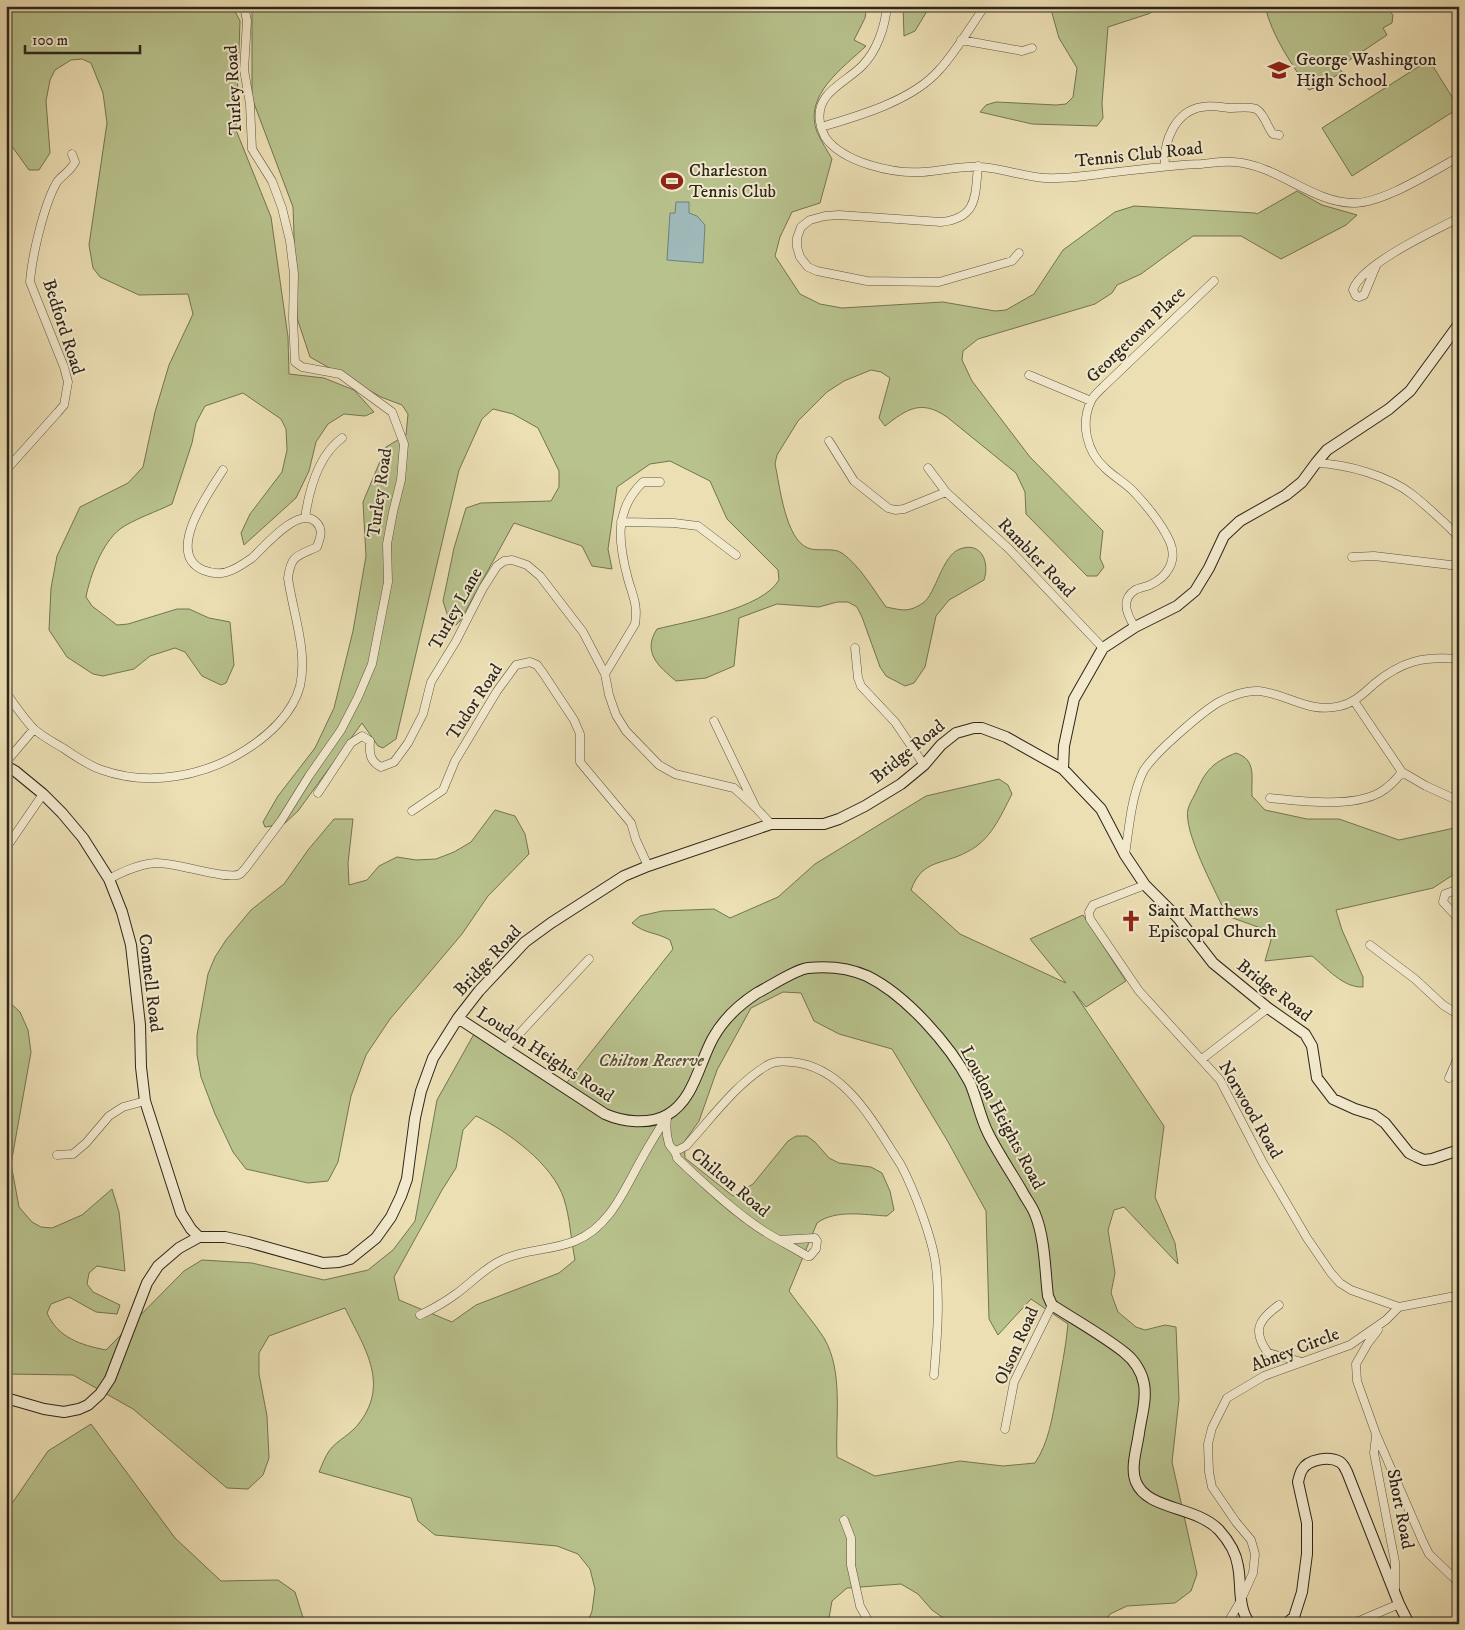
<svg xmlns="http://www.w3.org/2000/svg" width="1465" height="1630" viewBox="0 0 1465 1630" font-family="'IM FELL DW Pica',serif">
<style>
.green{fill:#b8c28d;stroke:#727454;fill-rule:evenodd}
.water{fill:#9fb9b9;stroke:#717e7a}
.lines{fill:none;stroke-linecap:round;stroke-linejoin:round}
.street-casing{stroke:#5d5441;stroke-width:9}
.secondary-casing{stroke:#2d251b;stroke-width:12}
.street{stroke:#f3eace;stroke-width:8}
.secondary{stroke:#f3eace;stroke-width:10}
.labels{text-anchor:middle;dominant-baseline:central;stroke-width:4;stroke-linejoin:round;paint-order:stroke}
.poi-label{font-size:18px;fill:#2d251b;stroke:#f3eace;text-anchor:start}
.street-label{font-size:18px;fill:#2d251b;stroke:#f3eace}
.park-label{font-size:18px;font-style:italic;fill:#504c38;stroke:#f3eace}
</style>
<rect width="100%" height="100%" fill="#ecdfb4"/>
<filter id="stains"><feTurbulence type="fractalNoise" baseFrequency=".004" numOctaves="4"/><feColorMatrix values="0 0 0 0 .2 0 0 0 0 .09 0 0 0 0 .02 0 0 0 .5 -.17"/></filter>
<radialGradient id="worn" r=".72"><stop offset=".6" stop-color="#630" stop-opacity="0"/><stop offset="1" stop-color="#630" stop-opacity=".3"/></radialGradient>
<path class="green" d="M6,6H232L240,21L236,130L271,217L288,337L289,374L324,378L354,390L374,412L365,416L344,414L328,424L316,442L309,471L296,498L244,545L241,533L250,514L282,472L287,450L286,429L281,419L243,393L205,406L196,423L192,443L172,504C158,511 132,520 120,529C102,543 90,576 86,597L92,606L117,625L128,624L177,609H189L209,618L230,622L234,665L226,683L221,685L202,676L185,652L175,648L150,656L134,669L103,676L93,674L67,657L49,630L51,588L57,556L80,507L128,483L143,467L155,412L169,365L193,314L188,294L139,295L100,277L93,268L89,245L107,123L103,93L91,63L82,59L71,60L55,70L50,80L46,101L50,153L39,170H29L11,145H6Z
M252,6H867L865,18L854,40L866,46C843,68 803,95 817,132C821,141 827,150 832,159L820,203L792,212L780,237L775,256L800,294L820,304L842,308L943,302L995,311L1006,310L1034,294L1063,250L1115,212L1134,206L1255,213L1257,214L1297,191L1322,205L1357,215L1346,225L1281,259L1241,236H1193L1141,274L1117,285L1112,293L1095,304L978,339L963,351L962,360L972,381L1030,457L1103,531L1100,558L1104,567L1097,576H1087L1026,514L1025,492L1016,473L947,417C921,399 907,409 885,426L879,418L890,378L881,372L871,370L844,381L827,392L798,421L777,455L775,464C780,486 785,539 808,548C817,552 833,547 842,553C860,566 873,589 886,607C902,610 908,613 923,603C936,594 942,555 960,549C981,541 990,562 984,580L949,600L936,616L925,667L914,683L905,686L886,676L880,667L862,617L857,607L848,602H837L819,607L777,604L739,618L734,666L706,678L676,681C658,666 642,652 657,629C689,621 762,609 779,580L778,570L727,519L710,481L670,461L650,464L617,487L608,549L612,569L592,566L582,546L514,523L460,621L456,625L450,623L443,601L454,548L466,508L481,503L551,501L559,487V471L538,428L513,414L493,409L482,419L459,470L396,739L383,748L378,746L362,723L298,811L284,824L265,827L263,822L278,796L315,748L334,708L353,631L366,556L363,502L386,447L406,435L408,414L402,405L381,397L310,357L297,318L293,207L252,98Z
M903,6H930L915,31L904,36Z
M1050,6H1165L1148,14L1108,27L1102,103L1103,118L1097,126L1032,124L980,112L986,105L996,102L1056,105L1066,104L1073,97L1077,68L1059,38Z
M1265,6H1385L1393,15L1392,23L1383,28L1387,35L1339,67L1342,72L1319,86L1309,90C1292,64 1272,37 1265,6Z
M1429,60L1459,108L1352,176L1322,128Z
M1236,753C1257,760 1251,777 1252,796L1265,810L1307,819H1339L1399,840L1459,827V871L1433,888L1336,910L1342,930L1363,977V987C1343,988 1327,968 1312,956L1265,961L1271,940L1269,931L1230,917L1224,910C1214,888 1183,831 1188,809C1190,802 1195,795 1198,788C1207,768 1216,761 1236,753Z
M999,779L1008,785L1012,794C1000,817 991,840 967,852C943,865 922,859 911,890L960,934L1066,983L1030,939L1083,915L1126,981L1086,1007L1073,991L1164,1126L1155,1197L1175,1243L1178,1264L1124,1207L1114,1210L1108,1230L1115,1273L1111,1293L1118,1312L1136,1327L1145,1330L1165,1325L1176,1327L1179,1399L1172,1462L1197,1574L1191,1591L1175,1603L1127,1606L1110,1614L1103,1624H952L932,1610L918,1594L901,1584L847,1588L832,1601L828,1624H587L592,1611L595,1589L590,1569L578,1554L557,1546L435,1535L418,1521L411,1498L319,1472C322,1465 325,1457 329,1451C337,1440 352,1434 360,1422C390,1382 363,1346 345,1308L269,1336L259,1353V1374L267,1416L269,1458L263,1475L248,1489L227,1488L133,1409L73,1375L6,1374V999L20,1012L28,1030L31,1052L11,1164L19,1207L32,1222L41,1227L52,1228L82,1215L112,1189L119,1212L125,1271L97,1266L89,1273L87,1284L93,1292L120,1305L117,1314L96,1312L69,1297L51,1304L47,1313C58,1338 81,1345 106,1350L184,1271L202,1260L252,1263L324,1280L368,1270L393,1250L415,1221L437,1100L474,1034L561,1090L673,949L670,940C656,932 645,934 632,923L640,916L662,911L714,909L730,918L778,897L815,864L926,796ZM783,992L801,993L814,1021L839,1034L892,1049L947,1140L986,1211L989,1319L998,1335L1031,1299L1068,1324C1066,1347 1061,1370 1057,1393C1052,1418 1049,1442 1035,1463L1003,1466L960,1461L875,1476L837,1457C835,1420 844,1372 824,1338C814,1322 800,1307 789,1291L817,1223C836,1209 865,1215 887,1216L894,1210L890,1191L882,1173L871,1167L839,1163L829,1158L815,1142L807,1136H796L788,1141L753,1184L733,1196L685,1158L684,1142L699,1121L717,1070L751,1008ZM476,1116C507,1131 553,1164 564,1199C570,1218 571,1240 575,1260L559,1273L476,1305L452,1322L399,1300L394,1277L442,1190L456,1168L463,1130Z
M495,810L515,816L525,834L529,854L488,896L462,934L390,1019L366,1055L351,1096L338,1162L328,1181L308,1183L246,1169L233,1152L215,1114L201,1077L197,1055V1035L208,974L215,957L226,940L251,910L284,884L308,850L334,819H353L348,863L349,885L367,880L379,866L397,857L416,860L436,859L454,852L471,842Z
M91,1424L175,1538L221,1581L278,1580L295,1592L305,1624H6V1512L48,1451Z"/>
<path class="water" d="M676,202H689V213L697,216L705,225L703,263L667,260L670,213H675Z"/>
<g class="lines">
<g class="street-casing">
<path id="street" d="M887,6C885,27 877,51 862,66C845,83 815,93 820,122C821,127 823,133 825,137C843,163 894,174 923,172C942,171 962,165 980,167C1003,168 1023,177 1045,178C1066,179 1087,176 1107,173C1138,170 1169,165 1201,164C1212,163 1223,161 1234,162C1278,165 1312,203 1354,203C1384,203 1431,172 1459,157
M961,40L1022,51L1032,48
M821,127C859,116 914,100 940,69C957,50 970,27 985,6
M978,166C975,196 978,218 941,222L839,215L825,216L810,220L801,227L797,238V247L800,257L808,267L817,271L867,281L939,282L1012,261L1019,253
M1165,166C1163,142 1175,111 1202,107C1211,105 1221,107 1229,108C1237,108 1249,106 1256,109C1264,113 1267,127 1273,134L1279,135
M1376,266L1364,295L1359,297L1356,296L1353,290C1360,265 1435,230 1459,218
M1029,375L1091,401
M829,441L854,481L888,508L895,510L904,509L946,492
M1316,463C1347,464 1389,476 1413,495C1429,508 1444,522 1459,537
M928,468L946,492L1008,548L1103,648
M6,470L58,412L64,405L68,382L64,367L30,282C32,256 44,204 57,182C62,175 70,172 75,162L72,154
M305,518C309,490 319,455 342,438
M621,522L674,523L698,526L736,555
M1352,557L1374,556L1459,566
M1135,627C1127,615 1120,600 1135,590C1139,588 1145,587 1150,585C1167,577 1178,561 1170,542C1162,524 1148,507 1134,492C1126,483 1114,477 1105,468C1087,452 1080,424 1091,401C1093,396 1099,391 1103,387L1214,281
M855,648L858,678L861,686L895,722L924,765
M605,674L635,624C638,604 633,597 628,579C618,542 614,510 643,482H660
M6,693C15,705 24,719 34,729C43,737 53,742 63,748C75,756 89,766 102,770C150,787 206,776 247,749C269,735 293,713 300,686C308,652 293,613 288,578C291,555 297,556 317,547C320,538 324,530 316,522C299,505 264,547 252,558C246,562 239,567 232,570C222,575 213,574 203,570C164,553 210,491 223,470
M1354,701L1402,772L1426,786L1459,801
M714,721L756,808L771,824
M6,762L34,729
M318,793L351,743L362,736L370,741C369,754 370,761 381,767L394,762L408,743L423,714L431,682L456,641L483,588L497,566L504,561L512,560L527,565L540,576L583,632L605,674L609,695L616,715L626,731L659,765L675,774L734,788L756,808
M1270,798C1301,801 1350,808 1379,793C1388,788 1396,780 1402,772
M412,811L443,790L455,761L497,691L516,665L530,662L537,665L543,673L574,720L580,734V762L631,823L636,840L648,866
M6,848L43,794
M1125,855C1129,828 1131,799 1142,774C1149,757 1202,712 1219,702C1230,696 1247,690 1259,691C1288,694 1309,714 1340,706C1354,703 1364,693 1374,684C1402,661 1423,656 1459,659
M109,879C124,871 139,864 156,863C176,862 228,881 240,874C242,873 243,870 245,869L281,821L309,776L341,730L358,697L372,664L388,582L387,544L393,512L401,480L404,444L392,412L340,374L302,367L295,362L293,318L294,274L290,241L282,208L272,181L252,149L250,104L244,70L247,21L244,6
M1145,885L1093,905L1089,912L1090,919L1139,991L1220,1080L1263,1163L1307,1238L1331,1273L1340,1283L1351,1290L1399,1307
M1459,889L1445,894L1443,902L1459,919
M1370,945L1415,979L1443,1005L1459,1015
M505,1049L589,959
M1202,1059L1268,1008
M1449,1078L1459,1055
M667,1118C666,1126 666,1135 669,1144C672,1150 676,1150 677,1158C703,1183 736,1214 767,1233C780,1241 794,1248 807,1256H810L816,1249L817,1241L815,1238L779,1240
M676,1151L686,1146C711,1119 734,1086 766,1066C773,1061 784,1061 792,1062C846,1067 874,1124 901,1165C914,1190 933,1239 936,1267C940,1302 937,1339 934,1375
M57,1155L73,1154L86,1143L109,1116L123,1107L145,1101
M1279,1305C1258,1320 1252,1331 1268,1353L1302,1362
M420,1315C433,1309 445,1302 456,1294C471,1283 483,1270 498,1262C522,1249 551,1251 575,1241C610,1227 624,1190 641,1160C649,1145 659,1130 668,1114
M1378,1330L1368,1343L1356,1364L1357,1381L1376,1434L1423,1542L1429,1554L1459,1583
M1005,1429L1014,1382L1052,1305
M1376,1436L1374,1453L1395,1562V1589
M844,1520L851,1538V1565L860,1606L870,1624
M1227,1624L1240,1602L1253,1573L1255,1554L1251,1540L1236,1522L1212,1487L1209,1472L1208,1444L1212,1428L1227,1398L1264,1376L1350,1345L1386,1320L1399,1307L1450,1297H1459
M1352,1624L1399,1604"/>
</g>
<g class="secondary-casing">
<path id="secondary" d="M6,766L15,771L43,794L62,813L83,838L109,879L122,912L131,945L140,1025L141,1067L145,1101L181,1213L191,1229L199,1237
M1063,769L1064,746L1074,699L1103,648L1135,627L1177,606L1195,591L1209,568L1224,536L1240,521L1286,495L1302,482L1316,463L1327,450L1389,409L1410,391L1459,324
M458,1018L605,1114C623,1122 649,1125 667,1115C694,1100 699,1063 713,1038C723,1020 740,1004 757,993C769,987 796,969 808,968C827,966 849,968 867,976C906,995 950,1045 970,1083C977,1099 980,1117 988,1133C998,1153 1011,1172 1022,1191C1026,1199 1032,1206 1035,1214C1045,1238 1045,1271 1048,1296L1052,1305C1075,1320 1104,1336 1125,1353C1134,1360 1142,1372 1144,1384C1147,1400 1141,1418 1139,1433C1137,1448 1130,1468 1136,1482C1147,1510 1196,1506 1219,1530C1228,1540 1236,1552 1238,1566C1242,1586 1237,1607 1250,1624
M6,1398L44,1409L64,1412L79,1409L88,1405L100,1394L110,1379L147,1283L158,1266L179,1248L199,1237H225L248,1242L323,1263L339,1262L350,1259L376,1238L391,1217L401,1196L407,1179L415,1118L421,1091L433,1058L458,1018L479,991L525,942L551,923L624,876L648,866L771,824H824L839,819L865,806L901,784L924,765L941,745L956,733L974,728H982L1006,737L1063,769L1101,809L1125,855L1145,885L1178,918L1213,963L1268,1008L1305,1034L1312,1046L1317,1078L1333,1099L1355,1109L1374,1115L1385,1123L1409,1153L1417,1157L1424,1160L1432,1159L1459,1150
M1286,1624L1294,1617L1302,1592L1307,1554V1523L1298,1482C1299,1478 1300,1473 1302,1470C1308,1459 1329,1456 1340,1462C1344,1465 1345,1468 1347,1472L1399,1604L1409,1624"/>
</g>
<use href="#street" class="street"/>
<use href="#secondary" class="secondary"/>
</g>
<defs>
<g id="school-bare" transform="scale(1.725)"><path d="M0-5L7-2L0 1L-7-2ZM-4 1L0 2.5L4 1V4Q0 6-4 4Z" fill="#8f2418" stroke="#f3eace" stroke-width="2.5" paint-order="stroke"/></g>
<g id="stadium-bare" transform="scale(1.725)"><path d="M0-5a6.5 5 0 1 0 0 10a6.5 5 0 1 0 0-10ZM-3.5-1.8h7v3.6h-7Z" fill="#8f2418" stroke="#f3eace" stroke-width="2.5" paint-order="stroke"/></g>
<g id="church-bare" transform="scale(1.725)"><path d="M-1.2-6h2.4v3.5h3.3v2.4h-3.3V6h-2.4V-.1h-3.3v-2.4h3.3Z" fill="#8f2418" stroke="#f3eace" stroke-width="2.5" paint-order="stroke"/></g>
</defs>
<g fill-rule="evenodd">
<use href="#school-bare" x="1279" y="70"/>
<use href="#stadium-bare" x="672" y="181"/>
<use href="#church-bare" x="1131" y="921"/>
</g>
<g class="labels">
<g class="poi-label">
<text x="1296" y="60">George Washington<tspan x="1296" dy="21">High School</tspan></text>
<text x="689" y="171">Charleston<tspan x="689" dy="21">Tennis Club</tspan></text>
<text x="1148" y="911">Saint Matthews<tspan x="1148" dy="21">Episcopal Church</tspan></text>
</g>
<g class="street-label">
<text transform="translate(234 90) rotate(-93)">Turley Road</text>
<text transform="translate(1139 155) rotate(-6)">Tennis Club Road</text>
<text transform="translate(63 327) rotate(72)">Bedford Road</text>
<text transform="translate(1136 335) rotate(-44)">Georgetown Place</text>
<text transform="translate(380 493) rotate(-82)">Turley Road</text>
<text transform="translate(1036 558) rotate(46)">Rambler Road</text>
<text transform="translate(456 609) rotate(-61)">Turley Lane</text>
<text transform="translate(475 702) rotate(-57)">Tudor Road</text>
<text transform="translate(908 752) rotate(-39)">Bridge Road</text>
<text transform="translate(488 961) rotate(-47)">Bridge Road</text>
<text transform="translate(150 983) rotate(83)">Connell Road</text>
<text transform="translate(1274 991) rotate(38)">Bridge Road</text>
<text transform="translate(545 1055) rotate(33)">Loudon Heights Road</text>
<text transform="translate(1250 1110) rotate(60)">Norwood Road</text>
<text transform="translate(1002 1118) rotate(62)">Loudon Heights Road</text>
<text transform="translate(730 1183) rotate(40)">Chilton Road</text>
<text transform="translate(1017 1346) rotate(-66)">Olson Road</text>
<text transform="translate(1295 1350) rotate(-21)">Abney Circle</text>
<text transform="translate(1400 1509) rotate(79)">Short Road</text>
</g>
<g class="park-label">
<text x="651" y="1061">Chilton Reserve</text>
</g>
</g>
<rect width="1465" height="1630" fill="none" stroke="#ecdfb4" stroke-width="25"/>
<rect x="8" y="8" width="1450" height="1615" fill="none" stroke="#2d251b" stroke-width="2.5"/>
<rect x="12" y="12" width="1440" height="1605" fill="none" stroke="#2d251b"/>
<path d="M25 45v8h115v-8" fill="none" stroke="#2d251b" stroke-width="2.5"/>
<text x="32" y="45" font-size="15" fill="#2d251b" stroke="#f3eace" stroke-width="4" paint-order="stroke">100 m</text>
<rect width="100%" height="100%" filter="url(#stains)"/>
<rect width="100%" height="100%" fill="url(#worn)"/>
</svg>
